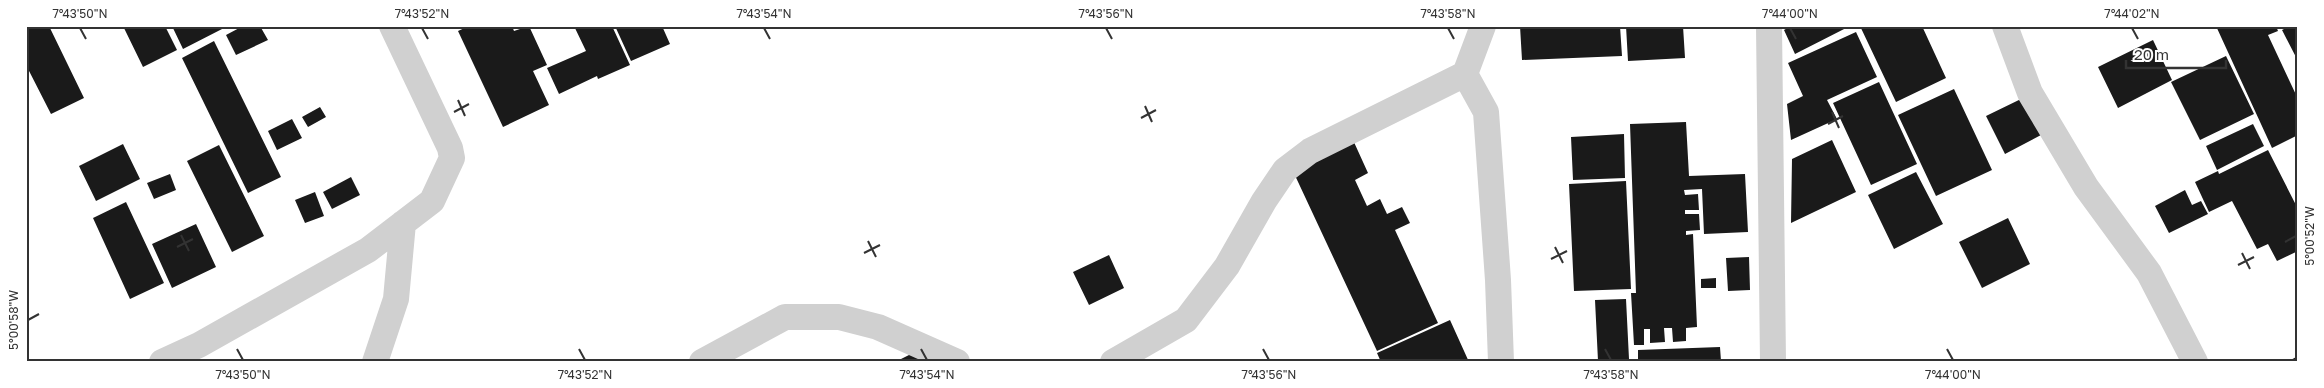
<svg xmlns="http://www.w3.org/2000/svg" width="2324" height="388" viewBox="0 0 2324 388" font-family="'Golos Text',sans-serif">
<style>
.building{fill:#1a1a1a}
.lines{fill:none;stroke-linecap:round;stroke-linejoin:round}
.minor{stroke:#d0d0d0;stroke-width:26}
.ticks{fill:none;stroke:#333;stroke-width:2}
.neatline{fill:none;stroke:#333;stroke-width:2}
.ticks-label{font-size:12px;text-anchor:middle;fill:#333}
</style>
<rect width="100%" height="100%" fill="#fff"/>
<path class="building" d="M26,26H49L84,98L51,114L26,65Z
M123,26H165L177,50L143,67Z
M172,26H223L224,28L183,49Z
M243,26H260L268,40L236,55L226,35Z
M469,26H512L514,31L529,26L547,65L533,71L549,105L503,127L458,31Z
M574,26H612L630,65L598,79L597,76L559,94L547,68L586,51Z
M615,26H662L670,44L631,61Z
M1520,26H1620L1622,56L1522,60Z
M1626,26H1683L1685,58L1628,61Z
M1791,26H1850L1795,54L1784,30Z
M1860,26H1922L1946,78L1896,102Z
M2216,26H2276L2278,31L2268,35L2298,99V135L2272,148Z
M2290,26H2298V61L2282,30Z
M1856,32L1877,77L1827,100L1837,119L1791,140L1787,104L1803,96L1788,63Z
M2153,40L2172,80L2118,108L2098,67Z
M214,41L281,177L248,193L182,58Z
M2226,56L2254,114L2200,140L2171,82Z
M1879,82L1917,164L1871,185L1833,103Z
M1954,89L1992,170L1936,196L1898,115Z
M2023,98L2041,135L2005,154L1986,116Z
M320,107L326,117L308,127L302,117Z
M292,119L302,138L277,150L268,131Z
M1686,122L1689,176L1745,174L1748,232L1704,234L1702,189L1684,190L1685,195L1698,194L1699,210H1685V214H1699L1700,230L1686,231V235L1693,234L1697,327L1686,328V341L1673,342L1672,328H1664L1665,342L1650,343V329H1644V345H1634L1631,293H1636L1630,124Z
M2253,124L2264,146L2217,170L2206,146Z
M1624,134L1625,178L1573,180L1571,137Z
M1353,140L1368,173L1355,180L1367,206L1380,199L1387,214L1402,207L1410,223L1395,230L1438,323L1377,351L1292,169Z
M1832,140L1856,192L1791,223L1792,159Z
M123,144L140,179L96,201L79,166Z
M219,145L264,236L232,252L187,161Z
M2268,150L2298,209V251L2277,261L2268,244L2257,249L2232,201L2209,212L2195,182L2218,171L2219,174Z
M1916,172L1943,224L1894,249L1868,195Z
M170,174L176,190L154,199L147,183Z
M351,177L360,195L332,209L323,192Z
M1626,181L1631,289L1574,291L1569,184Z
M2185,190L2192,205L2201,201L2208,214L2169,233L2155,206Z
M315,192L324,216L305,223L295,200Z
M126,202L164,283L130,299L93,218Z
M2008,218L2030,264L1982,288L1959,242Z
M196,224L216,267L172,288L152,244Z
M1109,255L1124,288L1089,305L1073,272Z
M1749,257L1750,290L1728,291L1726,258Z
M1716,278V288H1701V279Z
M1626,299L1629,359L1598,361L1595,300Z
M1450,320L1469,362H1381L1377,353Z
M1720,347L1721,361L1638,362V350Z
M923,348L929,362H895Z
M2298,356V362H2287Z"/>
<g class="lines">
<path class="minor" d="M1769,26L1773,362
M2005,26L2030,93L2086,187L2149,273L2195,362
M1465,74L1486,112L1498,280L1501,362
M162,362L199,345L368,250L432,201L452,158L450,148L392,26
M375,362L396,299L403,223
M702,362L785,317H839L878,327L957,362
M1113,362L1186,320L1227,266L1264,201L1285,170L1310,151L1465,74L1483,26"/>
</g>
<path class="ticks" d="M80,28L86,39M422,28L428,39M764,28L770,39M1106,28L1112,39M1448,28L1454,39M1790,28L1796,39M2132,28L2138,39M458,100L465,116M1145,106L1152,122M454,112L469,104M1832,112L1839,128M1141,118L1156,110M1828,124L1843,116M181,235L189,251M868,241L876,257M2285,242L2296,236M177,247L193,239M1555,247L1563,263M864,253L880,245M2242,253L2250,269M1551,259L1567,251M2238,265L2254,257M28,320L39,314M237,349L243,360M579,349L585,360M921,349L927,360M1263,349L1269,360M1605,349L1611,360M1947,349L1953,360"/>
<rect width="2324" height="388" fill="none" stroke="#ffffff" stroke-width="55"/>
<path d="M2126 60v8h100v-8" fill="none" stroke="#333333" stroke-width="2.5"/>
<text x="2134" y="60" font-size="15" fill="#333333" stroke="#ffffff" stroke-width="4" paint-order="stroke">20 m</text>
<rect x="28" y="28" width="2268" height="332" class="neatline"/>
<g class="ticks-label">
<text x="80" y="18">7°43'50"N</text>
<text x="422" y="18">7°43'52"N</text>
<text x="764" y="18">7°43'54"N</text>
<text x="1106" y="18">7°43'56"N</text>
<text x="1448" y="18">7°43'58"N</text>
<text x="1790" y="18">7°44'00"N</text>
<text x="2132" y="18">7°44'02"N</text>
<text transform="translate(2310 236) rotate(-90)" y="4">5°00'52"W</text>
<text transform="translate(14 320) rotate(-90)" y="4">5°00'58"W</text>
<text x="243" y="379">7°43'50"N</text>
<text x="585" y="379">7°43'52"N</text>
<text x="927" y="379">7°43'54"N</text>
<text x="1269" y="379">7°43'56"N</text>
<text x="1611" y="379">7°43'58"N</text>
<text x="1953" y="379">7°44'00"N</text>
</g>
</svg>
